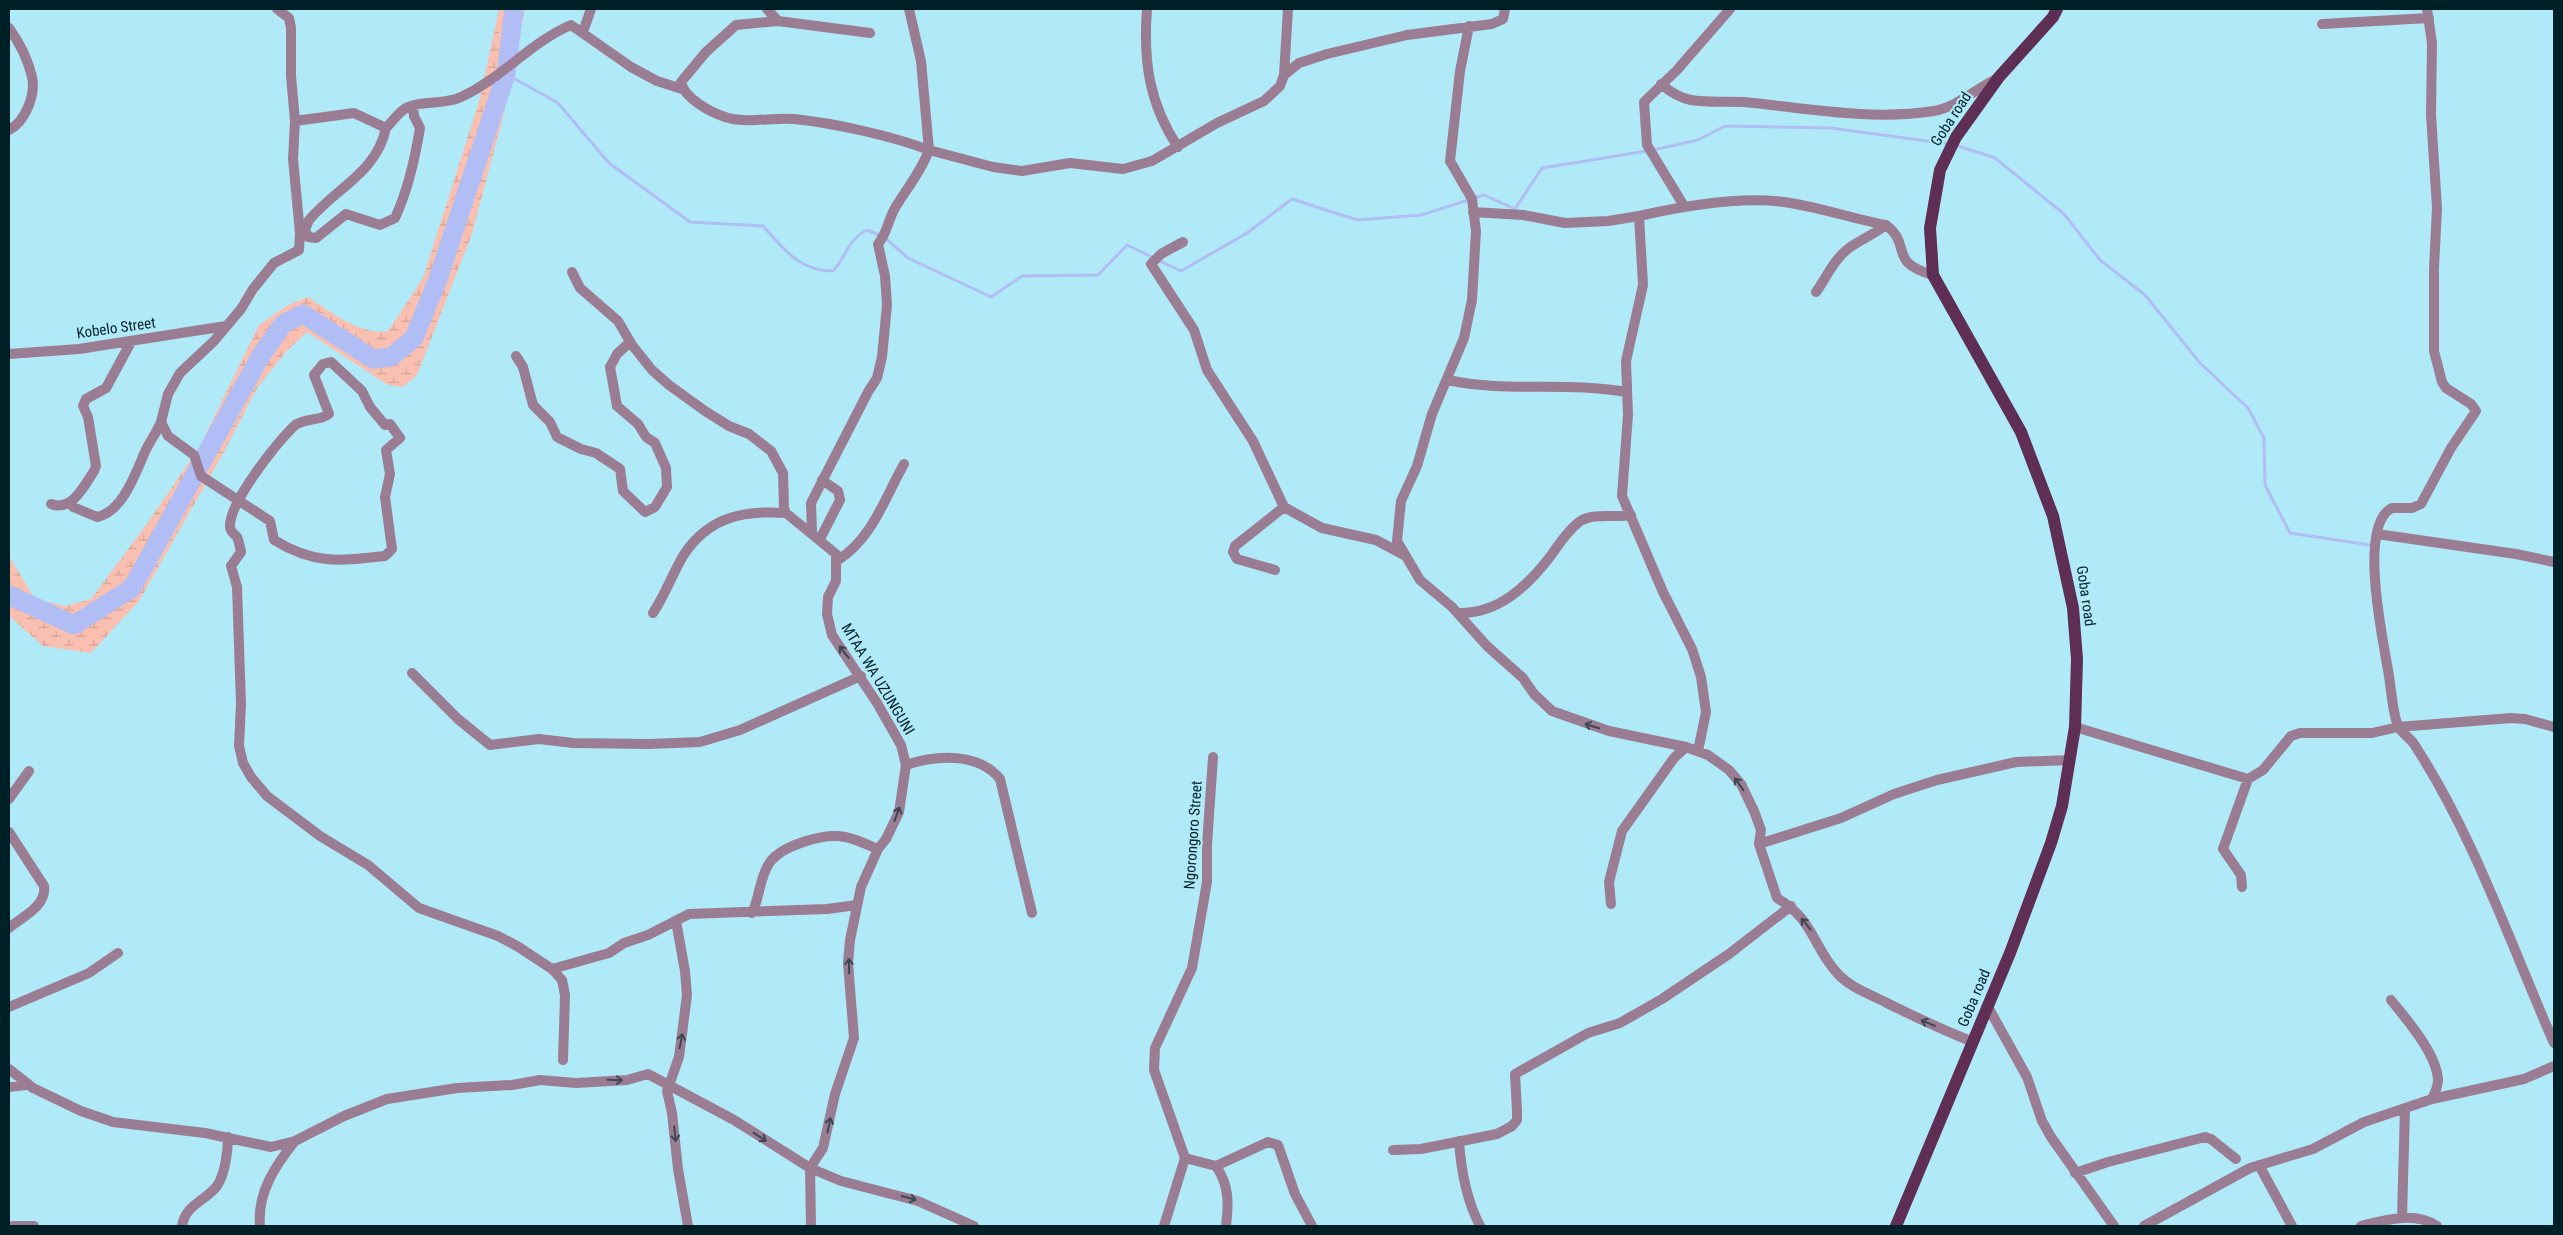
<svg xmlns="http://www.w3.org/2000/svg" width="2563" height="1235" viewBox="0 0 2563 1235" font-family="'Roboto Condensed',sans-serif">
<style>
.wetland{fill:url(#wetland-marsh)}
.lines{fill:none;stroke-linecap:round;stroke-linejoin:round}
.stream{stroke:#b1bdf5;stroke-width:3}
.river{stroke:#b1bdf5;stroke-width:19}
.minor{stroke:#9a7d93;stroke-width:10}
.major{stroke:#5e2e54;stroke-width:12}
.oneway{stroke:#3e4553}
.labels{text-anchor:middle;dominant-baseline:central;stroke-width:4.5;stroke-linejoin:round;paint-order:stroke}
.street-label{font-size:15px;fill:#002028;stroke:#b0eaf8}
</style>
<defs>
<pattern id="wetland-marsh" width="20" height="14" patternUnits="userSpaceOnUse" patternTransform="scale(1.25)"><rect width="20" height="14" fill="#f9bfb0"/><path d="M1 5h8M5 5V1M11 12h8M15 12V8" fill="none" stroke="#d4a497"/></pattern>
</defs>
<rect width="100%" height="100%" fill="#b0eaf8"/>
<path class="wetland" d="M499,9H525L504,113L472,234L417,375L403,387L388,385L307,332L286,352L257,388L225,450L139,601L91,653L43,646L9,616V556L35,599L66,606L91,599L149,521L200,446L259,325L288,305L308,297C330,311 360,336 388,331L423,278L480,98Z"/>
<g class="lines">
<path class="stream" d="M506,74L558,103L609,163L690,222L763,226C784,249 799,271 833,271C847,256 847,240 867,230L884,237L908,258L991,297L1022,276L1098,275L1127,245L1181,271L1247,233L1292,199L1357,220L1421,215L1484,195L1515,209L1542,168L1647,151
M1955,145L1995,158L2064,214L2100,260L2145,295L2200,363L2248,408L2264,438L2265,485L2290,533L2370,545
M1653,150L1698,140L1725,126L1831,128L1949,144"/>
<path class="river" d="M9,595L74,625L132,588L260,357L283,324L303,314L373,359L391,357L414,338L438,279L506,74L514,9"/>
<path class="minor" d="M277,9L289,18L291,28V76L295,121L354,113L386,128C392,122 400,110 408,107C425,100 445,105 461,97C501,79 531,42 571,25L631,67L657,81L682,89
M767,9L778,21
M909,9L921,61L929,150L993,167L1022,171L1070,163L1123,169L1152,161L1217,123L1264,101L1280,86L1284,75L1299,63L1327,54L1407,35L1492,24L1503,19L1505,9
M1147,9C1143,60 1149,104 1178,147
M2427,9L2432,43L2431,115L2437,208L2434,269V351L2442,382L2446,388L2471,404L2476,411L2451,448L2421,504L2412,508H2392C2357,525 2384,644 2389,676C2391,688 2393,718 2399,728C2403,734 2410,738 2414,744C2474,836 2510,943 2554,1043
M2322,24L2429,18
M1469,26L1460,71L1450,161L1472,199L1476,231L1472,300L1464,338L1432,414L1417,466L1401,501L1397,541L1420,580L1452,607L1487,646L1523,678L1534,694L1552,711L1609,731L1686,747L1708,755L1729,770L1741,784L1754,811L1761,830L1759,844L1777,898C1814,919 1813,948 1838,974C1851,988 1870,994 1887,1003C1915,1017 1943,1030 1973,1042
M9,28C19,42 28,59 32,77C36,95 25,122 9,130
M583,32L591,9
M1284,75L1288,9
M1661,84C1669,91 1680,98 1691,100C1708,103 1727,101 1744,102C1806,108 1871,121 1934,111C1957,107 1977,88 1998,78
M295,121L293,159L300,233L299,250L274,263L253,289L241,309L214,341L180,373L168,394L161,422L168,436L194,455L201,476L270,521L274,540C315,565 340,561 385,556L392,549L385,497L390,474L386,450L400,438L390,424L385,425L370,407L362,391L331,362L323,364L314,375L329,414C318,422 305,417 294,426C276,444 231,500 230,525C229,532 234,533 237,537C239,541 240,548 241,552L231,566L237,587L241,704L239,746L243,763L251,777L267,796L320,836L368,865L419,908L498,936L517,946L552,969L562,980L565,995L563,1060
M386,128C377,172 336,188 309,220L305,230L308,237L316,238L346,214L380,225L395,218C408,190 415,159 420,128L414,116L413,106
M1684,206L1647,145L1644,102L1677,70L1730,9
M1473,212L1523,215L1565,223L1608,221L1639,216
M1183,242L1161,254L1151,264L1194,330L1207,370L1253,441L1284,507L1322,528L1376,540L1404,555
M572,272L580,288L618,321L632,345L652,370L669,385L705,411L729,426L749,434L771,451L783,473L784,508L786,513L836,554V581L828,597L827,614L832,635L877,703L901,745L906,765L899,812L886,839L878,849L861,887L850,940L848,963L854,1038L835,1094L823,1148L810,1168L811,1226
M1816,292C1827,277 1833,260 1849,248C1861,239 1875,234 1886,225
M9,354L79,349L226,326
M516,356L523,367L533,405L550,422L557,437L581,449L596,453L620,469L623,491L645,512L655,507L667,487L666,468L655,443L646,437L638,424L617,406L610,367L617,354L630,342
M1448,380C1506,393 1567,381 1626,392
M70,503L73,507L97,517C122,512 135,475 144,454C149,442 156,434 161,422
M51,504C72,512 84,486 94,471L96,466L88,417L83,406L86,399L106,388L131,342
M812,532L811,503L868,392L877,378L882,357L887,305L885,276L878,244C887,234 888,220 895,208C907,188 921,172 929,150C892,136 834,123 794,119C772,117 746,124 725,117C710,112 684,98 681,82L706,52L736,25L778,21L870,33
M2377,534L2516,554L2554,562
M820,539L840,500L838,491L822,480
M838,560C873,538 885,497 904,464
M1275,570L1237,559L1233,552L1235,546L1284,507
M653,613C665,595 672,575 683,556C708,517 743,510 786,513
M1458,613C1497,614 1526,588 1549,558C1558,546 1566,532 1579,522C1593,512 1615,518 1631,515
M412,673L458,719L490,745L539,739L573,743L649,744L700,742L740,730L861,676
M2075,727L2248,779L2263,770L2291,736L2300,733H2372L2398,727L2511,718L2525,719L2554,727
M1698,751L1706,712L1701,677L1692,649L1663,592L1622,496L1628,415L1626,361L1643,285L1639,216C1683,206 1745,195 1790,203C1822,208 1854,219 1886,225C1913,246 1887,262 1933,275
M906,765C936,755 978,752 1000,779L1032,913
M9,799L29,771
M9,832L44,886C47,906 22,917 9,928
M1759,844L1841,818L1894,794L1937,780L2016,762L2070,760
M2242,887L2241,875L2223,849L2248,779
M1611,904L1609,882L1622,831L1674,758L1686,747
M752,913C760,897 759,878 770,862C783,845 824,833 845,837C856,839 868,845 878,849
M676,921L685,971L687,995L679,1057L667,1091L672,1113L678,1169L688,1226
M552,969L609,953L624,943L648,935L689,914L827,909L857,905
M2391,1000C2407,1020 2437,1054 2438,1080C2438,1087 2435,1093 2432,1099
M9,1007L89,973L118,953
M1988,1007L2027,1077L2042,1121L2051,1137L2114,1226
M9,1069L33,1088L81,1111L113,1122L205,1133L271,1147L295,1141L344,1116L387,1099L457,1088L512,1085L540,1080L576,1083L627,1080L648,1074L734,1120L810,1168L841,1181L918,1201L974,1226
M9,1087L26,1085
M1459,1141C1461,1171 1466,1199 1480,1226
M1393,1150L1421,1149L1497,1134L1512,1126L1517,1120V1111L1515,1074L1588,1033L1620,1023L1662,999L1729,954L1791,906
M1185,1158L1216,1166C1229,1185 1229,1203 1226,1226
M2259,1165L2292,1226
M1216,1166L1268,1142L1278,1145L1295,1194L1312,1226
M2075,1173L2108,1162L2205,1137L2211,1139L2236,1159
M2402,1218L2405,1108
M13,1226H34
M182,1226C186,1204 204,1202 217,1186C225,1174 228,1151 228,1137
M260,1226C257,1193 275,1166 295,1141
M1164,1226L1185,1158L1154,1070L1155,1048L1192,968L1207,882V845L1213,757
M2144,1226L2250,1168L2313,1149L2364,1122L2432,1099L2524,1079L2554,1066
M2361,1226C2385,1220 2414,1211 2437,1226"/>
<path class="major" d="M1896,1226L2010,953L2051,843L2062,806L2075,727L2077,659L2073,608L2053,516L2021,432L1933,275L1930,228L1940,170L1956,137L1999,77L2053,17L2057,9"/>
</g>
<defs><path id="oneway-shaft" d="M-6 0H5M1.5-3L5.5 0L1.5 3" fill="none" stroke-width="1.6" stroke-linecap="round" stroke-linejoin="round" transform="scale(1.25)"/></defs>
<g class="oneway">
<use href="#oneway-shaft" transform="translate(844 652) rotate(-128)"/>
<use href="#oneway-shaft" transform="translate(1592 726) rotate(-163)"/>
<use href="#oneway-shaft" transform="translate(1739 784) rotate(-125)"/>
<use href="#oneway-shaft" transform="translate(897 814) rotate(-70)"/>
<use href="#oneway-shaft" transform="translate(1806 924) rotate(-129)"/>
<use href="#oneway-shaft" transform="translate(849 966) rotate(-92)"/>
<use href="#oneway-shaft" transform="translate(1928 1023) rotate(-158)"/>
<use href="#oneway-shaft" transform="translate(681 1041) rotate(-79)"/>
<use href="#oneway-shaft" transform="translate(615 1080) rotate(2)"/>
<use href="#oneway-shaft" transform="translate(829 1125) rotate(-79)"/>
<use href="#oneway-shaft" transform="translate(675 1134) rotate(84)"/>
<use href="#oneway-shaft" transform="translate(760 1137) rotate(33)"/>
<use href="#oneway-shaft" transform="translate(909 1198) rotate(15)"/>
</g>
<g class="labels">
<g class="street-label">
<text transform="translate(1951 119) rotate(-57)">Goba road</text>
<text transform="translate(116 328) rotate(-8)">Kobelo Street</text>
<text transform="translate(2086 596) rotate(82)">Goba road</text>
<text transform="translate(878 679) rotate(59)">MTAA WA UZUNGUNI</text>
<text transform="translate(1193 835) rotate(-86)">Ngorongoro Street</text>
<text transform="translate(1974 998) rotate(-67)">Goba road</text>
</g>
</g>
<rect width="2563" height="1235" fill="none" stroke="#002028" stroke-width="20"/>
</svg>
